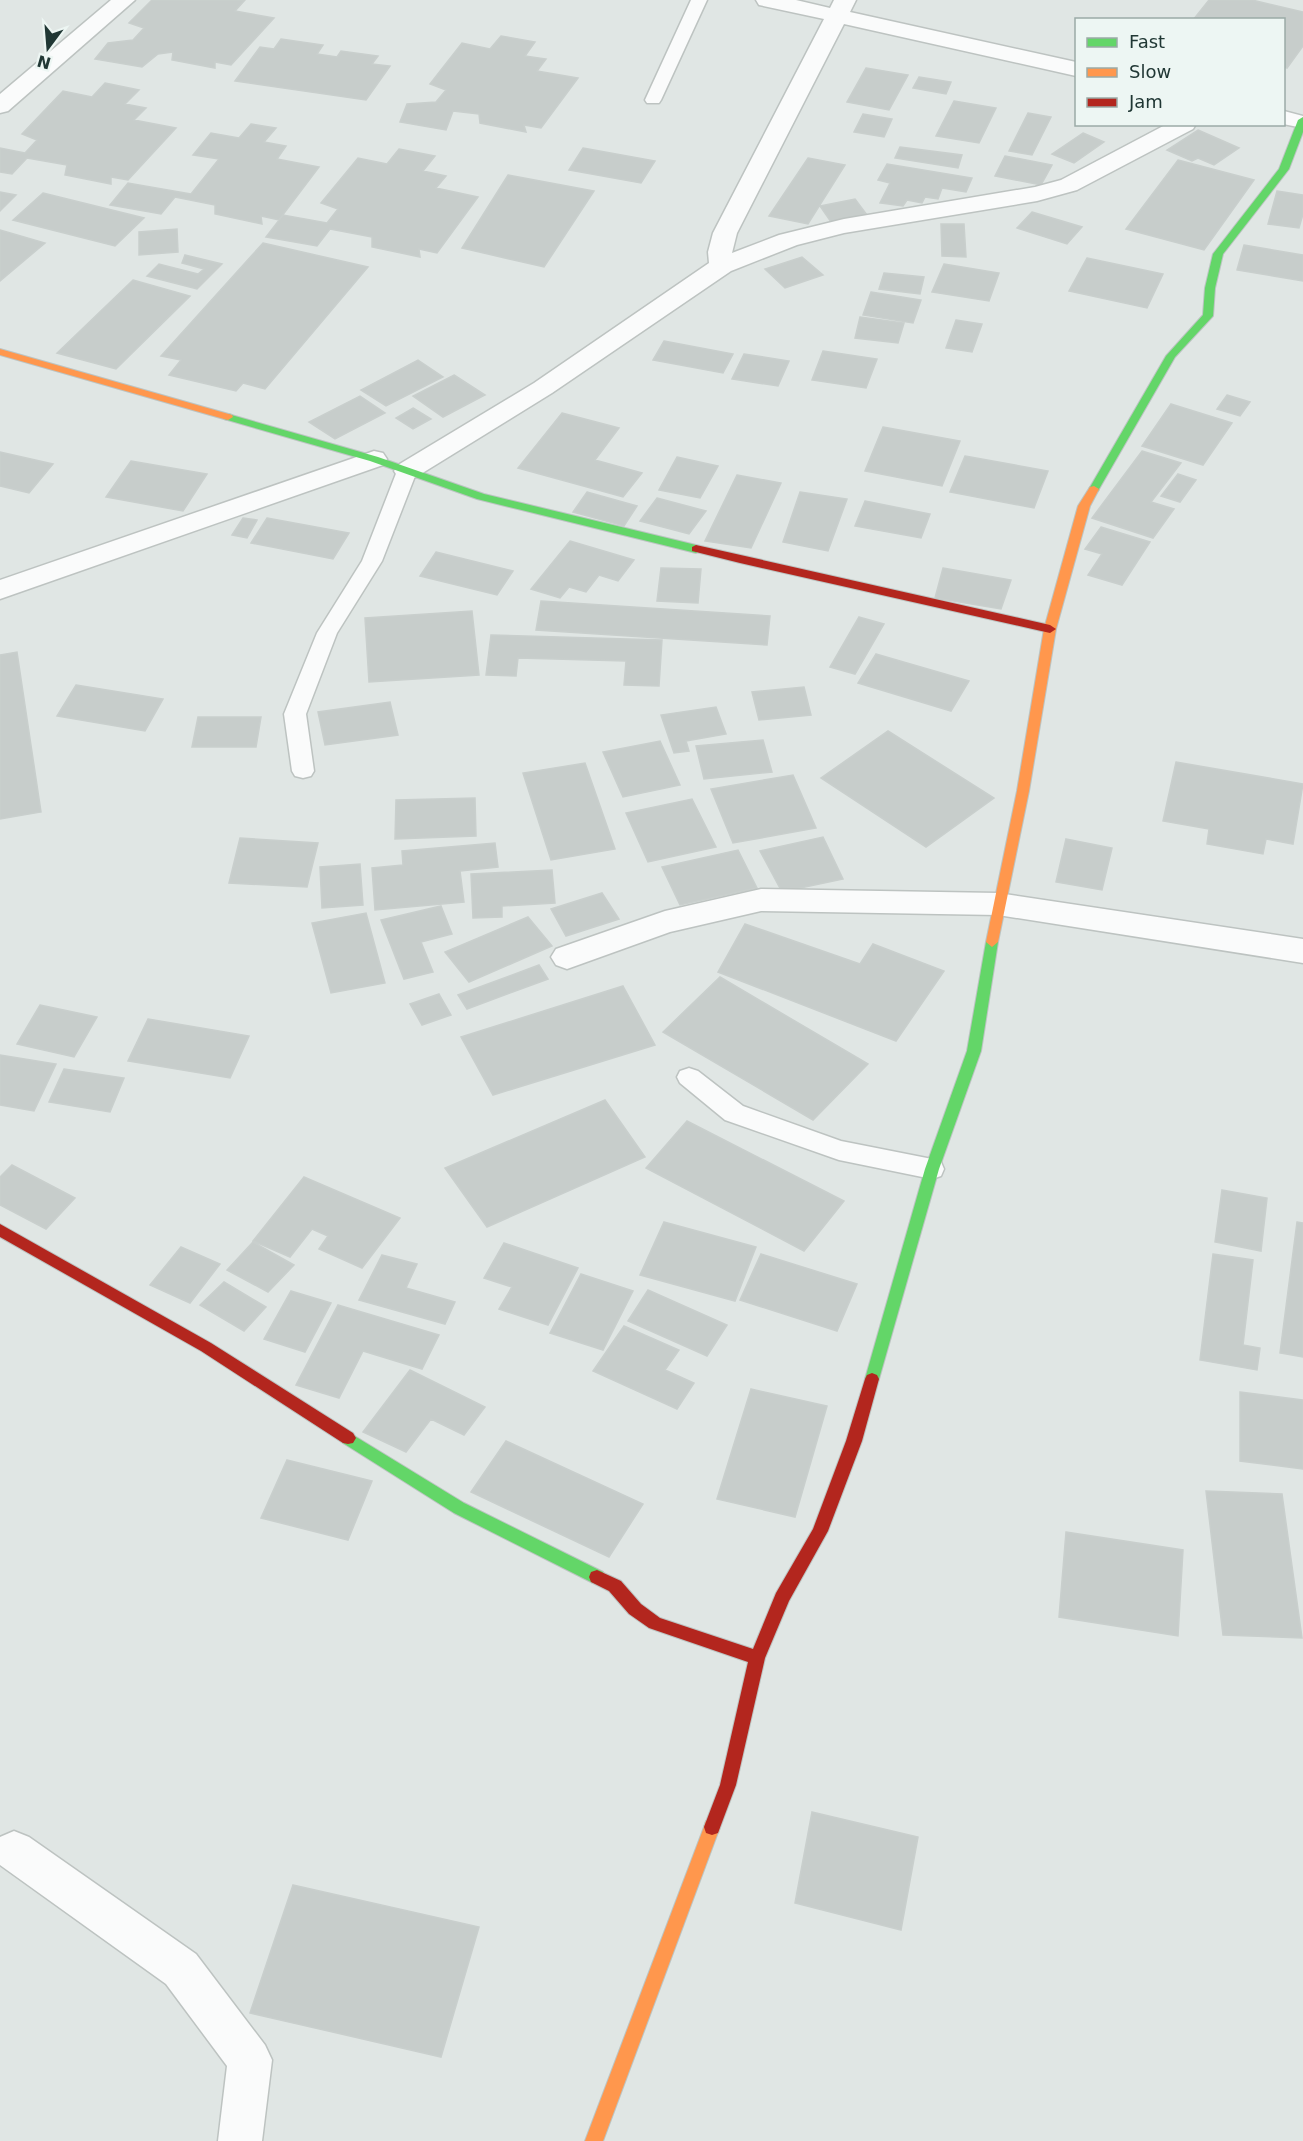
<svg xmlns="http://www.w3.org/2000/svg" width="1303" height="2141" viewBox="0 0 1303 2141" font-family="'DejaVu Sans',sans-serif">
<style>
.building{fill:#c7cdcb;stroke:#c9cfcd;stroke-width:1.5}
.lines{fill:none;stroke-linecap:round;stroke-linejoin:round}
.lane-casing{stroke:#bdc3c1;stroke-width:3}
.street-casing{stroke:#bdc3c1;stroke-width:3}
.fast-casing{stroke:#bcc4c2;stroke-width:2}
.slow-casing{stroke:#bcc4c2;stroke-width:2}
.jam-casing{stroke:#bcc4c2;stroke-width:2}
.lane{fill:#fafbfb;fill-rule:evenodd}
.street{fill:#fafbfb;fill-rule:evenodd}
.fast{fill:#63d668;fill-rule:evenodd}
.slow{fill:#ff974d;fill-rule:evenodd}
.jam{fill:#b3261e;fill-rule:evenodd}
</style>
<rect width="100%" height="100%" fill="#e0e6e4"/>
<path class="building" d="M152,0H245L235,11L274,18L231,65L215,62V68L172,60L173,52L158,54L142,67L95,59L108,43L133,40L144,28L129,23Z
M1209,0H1252L1303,12V46L1287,68L1284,67V20H1193Z
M501,36L535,42L525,56L546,59L537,71L578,78L541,128L524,125L526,132L480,123L479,114L453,111L446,130L400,122L407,104L436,102L446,90L430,84L462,43L490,49Z
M281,39L323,45L317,54L337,57L341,51L378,56L372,64L390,66L366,100L235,81L260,47L274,49Z
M866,68L908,75L889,110L847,102Z
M919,77L951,82L946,94L913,88Z
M105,83L139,90L125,104L146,108L134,120L176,128L128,180L111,177V184L65,175L67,165L27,158L12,174L0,172V148L25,153L37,140L22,134L63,91L92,97Z
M954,101L996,108L979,143L936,136Z
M1028,113L1051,117L1032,155L1009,151Z
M863,114L892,119L884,137L854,132Z
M251,124L276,128L264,142L286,146L277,159L319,167L279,220L261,216L262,224L215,214V205L175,197L161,214L110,205L128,183L191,194L219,159L193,155L211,133L239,138Z
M1198,130L1239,148L1214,165L1198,158L1192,161L1167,150Z
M1083,133L1104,142L1074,163L1052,154Z
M900,147L962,155L958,168L895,158Z
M583,148L655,161L641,183L569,170Z
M399,149L435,156L423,171L446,176L436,188L478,197L437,253L419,249L420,257L372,247V237L330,229L317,246L266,237L283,215L327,223L338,209L321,203L358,158L387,164Z
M1005,156L1052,165L1041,185L995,176Z
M808,158L845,165L808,224L769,216Z
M1178,160L1254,180L1204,250L1126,229Z
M887,164L972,178L966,192L942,188L938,199L925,197L922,203L907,200L903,206L880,203L890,183L878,180Z
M508,175L594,191L544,267L462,248Z
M1277,191L1303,195V214L1299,228L1268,224Z
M0,192L16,195L0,211Z
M43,193L144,218L115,246L13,220Z
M855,199L867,215L831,222L820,206Z
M1032,212L1082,227L1067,244L1017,228Z
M941,224H964L966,257L942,256Z
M177,229L178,252L139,255V232Z
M0,230L45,243L0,281Z
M263,243L368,267L265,389L243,383L236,391L169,375L181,360L161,356Z
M1244,245L1303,255V281L1237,270Z
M185,255L222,264L197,289L147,276L159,264L198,274L204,269L182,263Z
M802,257L823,275L785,288L765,269Z
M1087,258L1163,274L1147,308L1069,291Z
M944,264L999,273L989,301L932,292Z
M884,273L924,277L920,294L879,289Z
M133,280L190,296L116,369L57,353Z
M871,292L921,300L913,323L863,315Z
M860,317L904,323L898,343L855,338Z
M956,320L982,324L972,352L946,348Z
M664,341L733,354L723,373L653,360Z
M823,351L877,359L866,388L812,380Z
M744,354L789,361L778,386L732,379Z
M418,360L443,377L386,406L361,390Z
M454,375L485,395L443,417L413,396Z
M1227,395L1250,402L1240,416L1217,409Z
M360,396L385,413L335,439L309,422Z
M1171,404L1232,423L1203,465L1142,446Z
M413,408L431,419L413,429L396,418Z
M562,413L619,428L595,460L642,473L623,497L518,468Z
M883,427L960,441L942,486L865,471Z
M1142,451L1181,463L1151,502L1174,509L1153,538L1092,518Z
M0,452L53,464L29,493L0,486Z
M965,456L1048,471L1034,508L950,492Z
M677,457L718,466L700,498L659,490Z
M131,461L207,474L183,511L106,497Z
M1178,474L1196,480L1180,502L1161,496Z
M737,475L781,483L751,548L705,541Z
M587,492L637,506L624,526L573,512Z
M800,492L847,499L828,551L783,542Z
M657,498L706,511L689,534L640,521Z
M865,501L930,514L921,538L855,526Z
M243,518L257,520L247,538L232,535Z
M267,518L349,533L333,559L251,543Z
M1101,527L1150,542L1122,585L1088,575L1102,554L1085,549Z
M570,541L634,560L618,581L599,575L586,592L569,587L560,598L531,589Z
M436,552L513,571L497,595L420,576Z
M661,568L701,569L698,603L657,601Z
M943,568L1011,580L1001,609L935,598Z
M541,601L770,616L767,645L536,630Z
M472,611L479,675L369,682L365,618Z
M859,617L884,624L855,674L830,667Z
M491,635L662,640L659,686L624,685L626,661L518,658L516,676L486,675Z
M17,652L41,812L0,819V655Z
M876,654L969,681L951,711L858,683Z
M76,685L163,699L145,731L57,716Z
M804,687L811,715L759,720L752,692Z
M390,702L398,735L325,745L318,712Z
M716,707L726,734L686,741L689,751L674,753L661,715Z
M198,717H261L256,747H192Z
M888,731L994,798L926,847L821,778Z
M763,740L772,772L704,779L696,746Z
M660,741L680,785L623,797L603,752Z
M1176,762L1303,784L1293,844L1266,839L1263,854L1207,844L1209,829L1163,821Z
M585,763L615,849L551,860L523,773Z
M793,775L816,828L733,843L711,789Z
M475,798L476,836L395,839L396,800Z
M692,799L716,847L648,862L626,813Z
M823,837L843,879L782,892L760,851Z
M240,838L318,843L307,887L229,883Z
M1066,839L1112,848L1102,890L1056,882Z
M495,843L498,867L460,871L464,902L375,910L372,868L403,865L402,851Z
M738,850L757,888L680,905L662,867Z
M360,864L363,905L322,908L320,867Z
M552,870L555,903L502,906V917L473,918L471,874Z
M602,893L619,919L566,936L551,909Z
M441,906L452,934L421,942L433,972L404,979L381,920Z
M366,913L385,983L331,993L312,923Z
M528,917L552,946L469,982L445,952Z
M745,924L860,964L873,944L944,971L896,1041L718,972Z
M539,965L548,979L467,1009L458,995Z
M720,977L868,1064L813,1120L663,1032Z
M623,986L655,1045L493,1095L461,1037Z
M439,994L451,1015L422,1025L410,1004Z
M40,1005L97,1017L74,1057L17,1044Z
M148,1019L249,1036L230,1078L128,1061Z
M0,1055L56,1064L34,1111L0,1105Z
M64,1069L124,1078L110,1112L49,1102Z
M605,1100L645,1157L487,1227L445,1168Z
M687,1121L844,1201L804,1251L646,1168Z
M12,1165L75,1198L46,1229L0,1205V1177Z
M304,1177L400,1218L362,1268L319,1249L328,1236L312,1229L290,1257L253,1241Z
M1222,1190L1267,1198L1261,1251L1215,1242Z
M664,1222L756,1247L735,1301L640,1275Z
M1297,1222L1303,1223V1357L1280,1353Z
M253,1242L294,1265L268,1292L227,1270Z
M504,1243L578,1268L548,1325L499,1309L512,1287L484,1278Z
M181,1247L220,1264L190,1303L150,1285Z
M761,1254L857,1284L837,1331L740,1300Z
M1213,1254L1253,1260L1243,1345L1260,1348L1257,1370L1200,1360Z
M382,1255L417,1264L406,1288L455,1302L445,1324L359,1300Z
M581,1274L633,1291L603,1350L550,1333Z
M224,1282L266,1307L244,1331L200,1305Z
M648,1290L727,1325L707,1356L628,1321Z
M291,1291L331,1303L305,1352L264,1339Z
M338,1305L439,1335L422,1369L363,1351L339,1398L296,1385Z
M624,1326L679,1350L665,1370L694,1383L677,1409L593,1371Z
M410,1370L485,1407L464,1435L431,1419L406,1452L363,1432Z
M751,1389L827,1406L795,1517L717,1499Z
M1240,1392L1303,1400V1469L1240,1461Z
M506,1441L643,1504L609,1557L471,1492Z
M287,1460L372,1481L348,1540L261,1518Z
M1206,1491L1282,1494L1302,1638L1223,1635Z
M1066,1532L1183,1550L1178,1636L1059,1617Z
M812,1812L918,1837L901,1930L795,1903Z
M293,1885L479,1927L441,2057L250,2013Z"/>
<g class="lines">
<g class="lane-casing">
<path id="lane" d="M691,0H707L661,100L659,103H647L645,100Z
M407,465L414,467L417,471L382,561L337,633L306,714L314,771L311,776L303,778L295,776L292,771L284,714L317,633L362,561L397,471L400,467Z
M689,1068L698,1071L743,1106L841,1141L932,1159L941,1162L944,1169L941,1176L932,1179L839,1160L725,1120L680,1083L677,1077L680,1071Z"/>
</g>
<g class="street-casing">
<path id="street" d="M111,0H135L8,111L0,113V94Z
M756,0H796L830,8L834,0H856L850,12L1076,62V76L844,24L737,233L732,253L779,235L844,219L1035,187L1061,180L1167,124H1196L1193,129L1077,190L1037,201L844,233L797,245L731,271L552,393L416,477L407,479L398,477L394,471L398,465L534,383L709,263L708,252L713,233L824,19L759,5Z
M1284,111L1303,116V128L1283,124Z
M374,451L383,453L387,459L383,465L0,599V580Z
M761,889L998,893L1303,939V963L998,915L761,911L670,932L567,969L556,965L551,957L556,949L665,911Z
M14,1831L29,1837L196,1954L265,2045L272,2060L262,2141H218L227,2066L166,1984L0,1865V1837Z"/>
</g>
<g class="fast-casing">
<path id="fast" d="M1303,117V132L1289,169L1223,254L1215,288L1213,316L1175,357L1099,489L1098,491H1090L1089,489L1166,356L1203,315L1205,288L1213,254L1279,169L1298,120Z
M228,414L378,457L484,494L696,545L702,549L696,553L477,499L370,461L224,419L223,417Z
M992,937L998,942L981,1051L939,1169L879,1379L877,1383L872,1385L867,1383L865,1379L925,1169L967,1051L986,942Z
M348,1432L464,1503L603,1572L605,1577L603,1582L597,1584L591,1582L454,1513L343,1443L340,1438L343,1433Z"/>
</g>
<g class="slow-casing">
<path id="slow" d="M0,349L232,415L233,417L228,420L224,419L0,355Z
M1094,486L1099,489L1090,506L1056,629L1029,791L998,942L992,947L986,942L1017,791L1044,629L1078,506L1090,487Z
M712,1819L718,1821L720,1827L603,2141H585L704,1827L706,1821Z"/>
</g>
<g class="jam-casing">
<path id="jam" d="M696,545L1050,625L1056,629L1050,633L740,563L692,551V547Z
M0,1224L211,1343L353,1433L356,1438L353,1443L348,1444L343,1443L201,1351L0,1237Z
M872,1373L877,1375L879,1379L862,1441L828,1531L789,1601L765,1658L736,1785L718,1833L712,1835L706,1833L704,1827L720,1785L748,1662L649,1628L629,1614L609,1591L591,1582L589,1577L591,1572L597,1570L621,1581L641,1604L660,1618L753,1649L776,1593L813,1529L846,1441L865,1379L867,1375Z"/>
</g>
<use href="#lane" class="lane"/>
<use href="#street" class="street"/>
<use href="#fast" class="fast"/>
<use href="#slow" class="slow"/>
<use href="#jam" class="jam"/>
</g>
<rect x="1075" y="18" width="210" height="108" fill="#edf6f3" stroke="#9baaa7" stroke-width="1.5"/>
<rect x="1087" y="38" width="30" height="9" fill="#63d668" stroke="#9baaa7" stroke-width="1.5"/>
<text x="1129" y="48" font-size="18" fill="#203734">Fast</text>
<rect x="1087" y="68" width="30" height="9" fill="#ff974d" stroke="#9baaa7" stroke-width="1.5"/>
<text x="1129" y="78" font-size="18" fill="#203734">Slow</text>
<rect x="1087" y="98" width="30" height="9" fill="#b3261e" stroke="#9baaa7" stroke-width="1.5"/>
<text x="1129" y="108" font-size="18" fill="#203734">Jam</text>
<g transform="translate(48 48) rotate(196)" stroke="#edf6f3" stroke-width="4.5" paint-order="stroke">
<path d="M0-4.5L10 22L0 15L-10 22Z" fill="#203734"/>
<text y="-9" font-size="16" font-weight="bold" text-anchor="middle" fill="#203734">N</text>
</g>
</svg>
